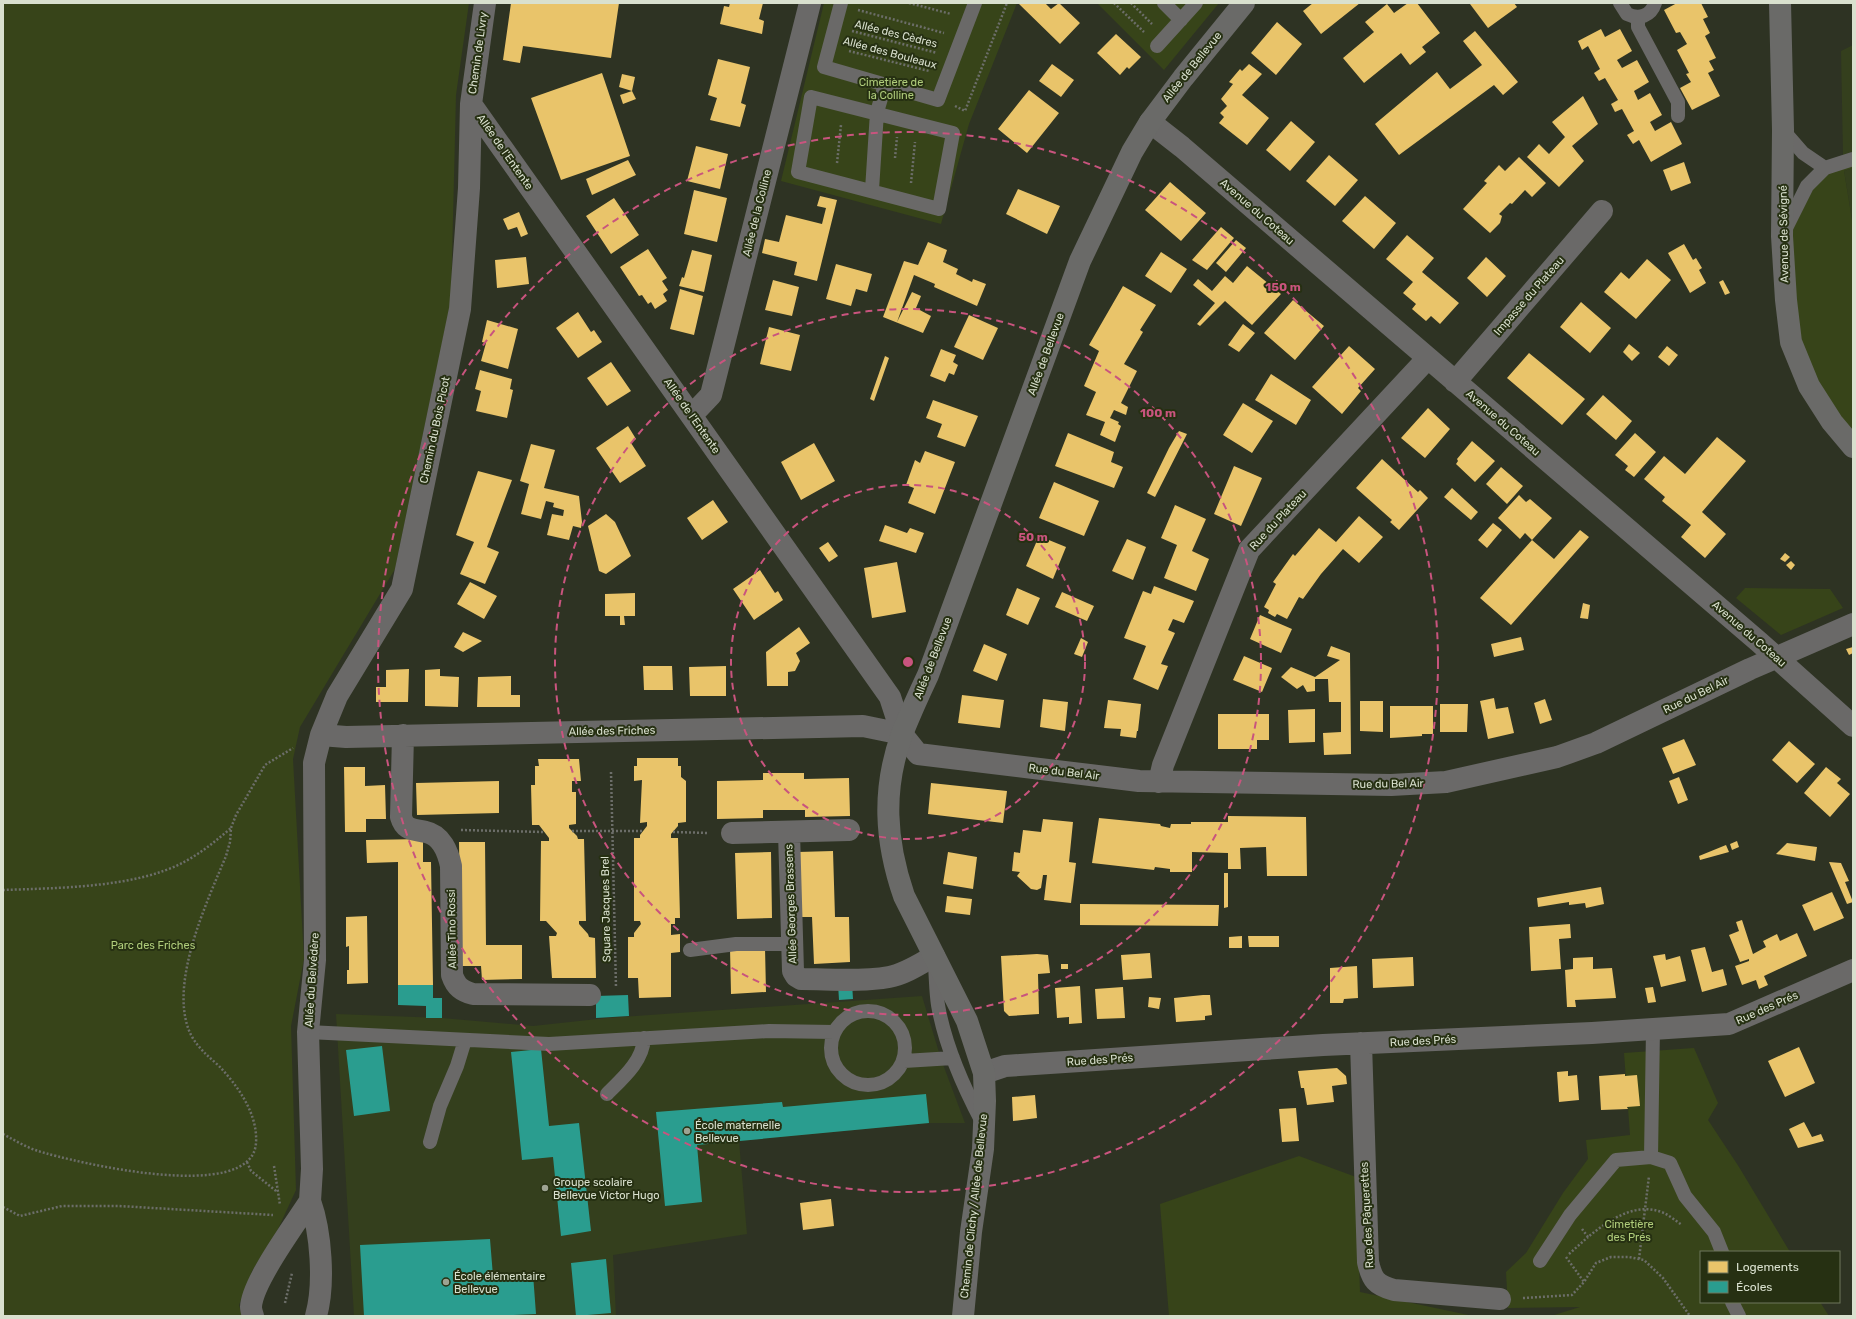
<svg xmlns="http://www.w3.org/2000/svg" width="1856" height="1319" viewBox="0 0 1856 1319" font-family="Rubik,sans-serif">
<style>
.built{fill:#343f1d}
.green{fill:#374419}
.homes{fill:#e9c46a}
.schools{fill:#2a9d8f}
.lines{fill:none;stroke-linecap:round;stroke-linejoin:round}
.path{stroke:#6c6e69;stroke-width:2.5;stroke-dasharray:2 2;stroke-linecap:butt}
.lane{stroke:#6a6968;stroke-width:14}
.street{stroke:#6a6968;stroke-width:22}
.secondary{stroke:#6a6a68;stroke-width:22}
.ring{fill:none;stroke:#c9547e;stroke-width:2;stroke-dasharray:7 5}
.poi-dot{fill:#9da392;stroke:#263012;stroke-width:1.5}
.labels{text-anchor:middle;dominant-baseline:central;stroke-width:4;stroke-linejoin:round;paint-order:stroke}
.street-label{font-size:11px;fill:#d9e0ce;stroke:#263012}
.park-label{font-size:11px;fill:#b0cd7b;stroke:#263012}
.poi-label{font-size:11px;fill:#d9e0ce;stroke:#263012;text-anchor:start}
.centre{fill:#c9547e;stroke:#263012;stroke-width:2}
.ring-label{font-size:12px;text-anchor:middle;font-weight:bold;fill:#c9547e;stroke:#263012;stroke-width:4;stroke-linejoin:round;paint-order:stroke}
</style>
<rect width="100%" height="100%" fill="#2e3323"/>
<path class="built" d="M1853,45V156L1851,152L1843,155L1841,51Z
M1853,168V226L1844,171Z
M922,996L941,1059L965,1123H929L739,1141L747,1234L613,1255L616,1316H354L336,1014L442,1018L533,1026L607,1018Z"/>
<path class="green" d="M3,3H469L456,95L451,300L395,569L300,727L293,759L304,959L291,1026L296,1190L278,1229L252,1271L239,1305L242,1316H3Z
M824,3H1017L969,124L941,224L781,181Z
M1097,3H1219L1164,70Z
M1853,159V168L1844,171L1853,226V447L1809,386L1782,236L1807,186Z
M1745,588L1830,589L1843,608L1781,635L1736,598Z
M1694,1048L1718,1103L1708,1120L1739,1167L1790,1252H1701V1302H1820L1829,1316H1551L1580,1307L1508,1308L1506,1272L1526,1253L1563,1193L1588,1159L1586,1140L1630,1135L1624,1053Z
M1299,1156L1356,1177L1360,1292L1473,1316H1169L1160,1204Z"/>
<path class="homes" d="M511,3H619L611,58L523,46L520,63L503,60Z
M730,3H763L759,19L764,21L762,34L720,24L724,6L729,7Z
M1018,3H1045L1051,9L1059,3L1080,23L1060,44Z
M1313,3H1360L1321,34L1303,11Z
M1408,3H1417L1440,33L1422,47L1426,52L1410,65L1401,53L1364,83L1343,58L1374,32L1365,22L1387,4L1394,13Z
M1472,3H1514L1517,7L1488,28L1470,4Z
M1677,3H1701L1708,17L1703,19L1710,33L1705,36L1716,58L1709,61L1714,70L1708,73L1720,96L1692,110L1680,88L1691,82L1686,74L1689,73L1677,50L1687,44L1680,32L1676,33L1664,10Z
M1277,22L1302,44L1276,75L1251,53Z
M1601,29L1605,37L1620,29L1632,51L1617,60L1622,68L1637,60L1649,82L1634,91L1638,100L1650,93L1662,115L1650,122L1655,131L1671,122L1682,144L1651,162L1639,140L1633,144L1627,135L1634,131L1622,109L1615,112L1611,104L1618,100L1605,78L1599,81L1594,73L1600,69L1588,46L1582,50L1578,41Z
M1475,31L1518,82L1503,95L1494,85L1399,155L1375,124L1437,72L1450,89L1482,65L1463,41Z
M1116,34L1141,57L1129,69L1127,67L1120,75L1097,53Z
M718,59L750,67L741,103L746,105L740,127L710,120L717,98L708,95Z
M1052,64L1074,80L1061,97L1039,81Z
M1249,64L1262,74L1242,95L1269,118L1247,145L1219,123L1224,117L1220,113L1227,106L1221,99L1233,84L1229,82L1240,69L1242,71Z
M602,73L630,156L561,180L531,98Z
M622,74L635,77L632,91L636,99L623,104L620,95L632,91L619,87Z
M1029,90L1059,113L1027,153L998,129Z
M1583,96L1598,124L1572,146L1584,161L1559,187L1527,157L1539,144L1549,154L1565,137L1552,122Z
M1291,121L1315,142L1290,171L1266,150Z
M696,146L728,154L720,189L687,181Z
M1329,155L1358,180L1335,206L1306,181Z
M1519,157L1546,183L1532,197L1525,190L1512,204L1510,203L1499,214L1502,216L1500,223L1490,233L1463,209L1487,183L1484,181L1499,165L1505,171Z
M628,160L636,175L592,195L586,179Z
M1684,162L1691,183L1671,191L1663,170Z
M1170,182L1206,213L1181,241L1145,210Z
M1018,189L1060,206L1047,234L1006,214Z
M694,190L727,198L717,242L684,234Z
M820,196L837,200L817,281L794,275L797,262L762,253L765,239L779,242L786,215L822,224L826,208L817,206Z
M1365,196L1396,223L1374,249L1342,221Z
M614,198L639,235L611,254L586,216Z
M519,212L528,234L521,237L517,227L508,230L503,219Z
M1221,227L1234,238L1207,270L1192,260Z
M1407,235L1434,258L1422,272L1459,303L1440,324L1431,316L1426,321L1412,309L1416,304L1403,293L1413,282L1386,259Z
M1236,240L1246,248L1226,272L1216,263Z
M928,242L947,250L943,262L958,269L956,274L972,282L973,279L986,284L977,306L934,287L935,284L914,275L897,322L912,292L921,296L916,308L931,316L923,333L883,317L904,261L918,265Z
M1684,244L1693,260L1696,258L1702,268L1699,270L1706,283L1690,293L1668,253Z
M648,249L667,278L662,281L668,290L663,294L667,301L655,309L651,302L648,304L642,295L639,296L620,267Z
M692,250L712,255L704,292L679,286L682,277L684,278Z
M1161,252L1187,269L1171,293L1145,276Z
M526,257L529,284L497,288L495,260Z
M1486,257L1506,276L1487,297L1467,278Z
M1647,259L1671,280L1636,319L1604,292L1621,272L1629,279Z
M836,264L872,274L867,292L856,289L851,306L826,299Z
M1247,266L1281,294L1252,325L1225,301L1200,326L1197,324L1215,303L1193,285L1198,279L1212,291L1225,276L1233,283Z
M773,280L799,287L792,316L765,310Z
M1723,280L1730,293L1725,295L1719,282Z
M1123,286L1156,305L1140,330L1143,332L1124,364L1137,371L1121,403L1128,407L1126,415L1114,410L1110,418L1119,422L1118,424L1121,426L1115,442L1100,435L1105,422L1086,415L1096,392L1084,386L1099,351L1089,345Z
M680,289L703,296L694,335L670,329Z
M1293,300L1324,326L1295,360L1264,333Z
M1581,302L1611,328L1590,353L1560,327Z
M578,312L591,332L594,330L602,342L578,358L556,328Z
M969,315L998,328L983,360L954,347Z
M487,320L518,329L508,369L481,361L486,343L482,342Z
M1243,324L1255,333L1239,352L1228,345Z
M769,327L800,335L791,371L760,364Z
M1629,344L1640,353L1632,361L1623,352Z
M1349,346L1375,369L1358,388L1361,391L1342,414L1312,387Z
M1667,346L1678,355L1669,366L1658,357Z
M941,349L956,355L953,362L958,365L954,375L949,373L945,382L930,376Z
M1529,353L1585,399L1562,425L1507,378Z
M885,356L889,358L874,401L870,399Z
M611,362L631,391L607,406L587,378Z
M480,370L512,379L510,389L513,390L507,418L476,411L481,391L475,389Z
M1271,374L1311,400L1296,425L1255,400Z
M1603,395L1632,421L1616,440L1586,414Z
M933,400L978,416L965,447L937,437L942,424L926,418Z
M1243,403L1273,421L1252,453L1223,435Z
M1428,408L1450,429L1425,458L1401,438Z
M628,426L636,439L631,443L646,466L620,483L596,448Z
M1179,431L1187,434L1155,497L1147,493L1169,448Z
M1068,433L1114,452L1111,462L1123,467L1114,488L1055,466Z
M1635,433L1656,452L1634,477L1625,470L1628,466L1615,455Z
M1717,437L1746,461L1702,512L1726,534L1705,558L1681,537L1691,525L1662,501L1665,497L1644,479L1664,456L1685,474Z
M1472,441L1495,461L1475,482L1456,464L1458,461L1457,459Z
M814,443L835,481L801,500L781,462Z
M531,444L555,450L544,488L579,496L582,522L581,528L573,526L569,540L547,535L552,514L563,516L564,510L553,507L554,503L546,501L541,519L521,514L529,484L520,481Z
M925,451L955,462L935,514L908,503L914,488L906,485L915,460L920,463Z
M1382,459L1418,492L1420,490L1428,498L1399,530L1390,522L1392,520L1356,488Z
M1234,466L1262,478L1241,526L1214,514Z
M1501,467L1523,486L1507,504L1486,484Z
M478,471L512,480L487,547L499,552L485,584L460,574L474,542L456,535Z
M1054,482L1099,501L1084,536L1039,518Z
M1452,488L1478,512L1471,520L1444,497Z
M1519,495L1526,502L1530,499L1552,518L1532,540L1554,559L1580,530L1589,537L1511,625L1480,598L1532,540L1525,533L1520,539L1498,518Z
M713,500L728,522L702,540L687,518Z
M1175,505L1206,519L1192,551L1209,559L1196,591L1164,578L1177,545L1161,538Z
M606,514L615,522L631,556L606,574L599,571L588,526Z
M1359,516L1383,537L1359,563L1343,549L1321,574L1303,599L1299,597L1287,619L1277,614L1275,617L1268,613L1269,610L1264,607L1276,584L1273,582L1293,554L1295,556L1319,528L1336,542Z
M1493,523L1502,530L1487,548L1478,540Z
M885,525L907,533L910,528L924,533L916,553L879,541Z
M1039,536L1066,547L1053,579L1026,566Z
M1127,539L1146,547L1133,580L1112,571Z
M828,542L838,556L829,562L819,548Z
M1785,553L1790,557L1785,562L1780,559Z
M1791,561L1795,565L1791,570L1786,565Z
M897,562L906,612L872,618L864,568Z
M760,570L775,593L778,591L783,600L754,620L733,589Z
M470,582L497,596L484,619L457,604Z
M1154,586L1194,601L1184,623L1173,619L1168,630L1175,633L1161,664L1168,666L1158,690L1133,679L1146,646L1124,638L1143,591L1151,594Z
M1017,588L1040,598L1028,625L1006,615Z
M1062,592L1094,606L1087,621L1055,607Z
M635,593V616H624L625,625H620V616H605V594Z
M1583,603L1590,605L1588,619L1580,618Z
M1260,615L1292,629L1281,653L1250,639Z
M799,627L810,643L796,653L800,661L795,671L788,672V686H767L766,652Z
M463,632L482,641L463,652L454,647Z
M1521,637L1524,650L1494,657L1491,644Z
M1081,638L1088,642L1082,657L1074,654Z
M984,644L1007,654L997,681L973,671Z
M1331,646L1350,653L1351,754L1324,755L1323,733L1341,732V702H1329L1328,679H1315V691L1307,692L1303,685L1297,689L1281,677L1291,667L1315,677L1340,660L1327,656Z
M1853,647V653L1849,655L1846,649Z
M1244,656L1272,668L1262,692L1233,680Z
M643,666H672L673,690H644Z
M726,666V696H690L689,667Z
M409,669L408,702H376V687H386V670Z
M440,669V676L459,677L458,707L425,706V670Z
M511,676V695H520V707H477L478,677Z
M962,695L1004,700L1000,728L958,723Z
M1494,698L1496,709L1508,707L1514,733L1488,739L1480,701Z
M1043,699L1068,702L1065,731L1040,727Z
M1545,699L1552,720L1540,724L1534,703Z
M1108,700L1141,704L1138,731H1137L1136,738L1120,736L1121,729L1104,728Z
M1360,701H1383V732L1360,731Z
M1440,704H1468L1467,732H1440Z
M1390,706H1433V734H1422V736L1390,738Z
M1315,709V742L1289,743L1288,710Z
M1218,714H1269V740H1257V749H1218Z
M1684,739L1696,765L1673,774L1662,748Z
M1789,741L1815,764L1797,783L1772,760Z
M637,758H678V766H681V777L686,781V822L678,823V826L671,834V838H678L680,918H675V924H671V935L680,934V952L671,953V997L639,998L638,978H628V937H634V933L641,924L640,921H634V838H640V835L647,826V822L640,823L642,780L634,781V766H637Z
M538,759H579L581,781H572V792H576V824L569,825V828L577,836L578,839H584L586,921H579V924L588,934L589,937L595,938L596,978H552L549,936H556L557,933L546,921H540L541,841H549V838L539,825H532L531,785H535V766H539Z
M344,767H365V786L385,785L386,819H366V832H345Z
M1826,767L1841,779L1837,783L1850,794L1830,817L1804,793Z
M763,773H804V779L849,778L850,816L805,817V810H763V818L717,819V781L763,780Z
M1679,777L1688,800L1678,804L1669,781Z
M499,781V813L417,815L416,783Z
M931,783L1007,791L1003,823L928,814Z
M1228,816L1306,817L1307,876H1267L1266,847L1240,848L1241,869H1228V853L1192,852V872H1170V869L1155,867L1154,870L1092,863L1099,818L1160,824L1161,826L1170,828L1171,824H1191V822H1228Z
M1043,819L1073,822L1069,862L1076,863L1071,903L1044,900L1047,875H1043L1041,888L1037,890L1031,889L1017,876L1020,872L1012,871L1014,852L1020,853L1023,830L1041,832Z
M423,839V862H431L433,985H398V862L367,863L366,840Z
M1737,841L1739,847L1732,850L1730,844Z
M459,842H485L486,945H522V979L482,980L481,966H461Z
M1787,843L1817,847L1815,861L1776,854Z
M1726,845L1729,852L1700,860L1699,856Z
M833,851L835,917H849L850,962L814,964L812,917H802L798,852Z
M771,852L772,918L737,919L735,853Z
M948,852L977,857L973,889L943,884Z
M1829,862L1841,863L1849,881L1845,882L1853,902L1847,904Z
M1224,873H1228V907L1224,908Z
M1601,887L1604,904L1586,908L1585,903L1569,905V902L1538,907L1537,898Z
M1832,892L1844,918L1814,931L1802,905Z
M947,896L972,899L970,915L945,912Z
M1080,904L1219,905L1218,926L1080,925Z
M367,916L368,983L347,984V970H349V946L346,947V917Z
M1742,920L1753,954L1766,947L1763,941L1777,934L1780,941L1797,933L1807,956L1764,976L1768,985L1759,989L1756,980L1742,985L1735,966L1749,961V959L1740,962L1729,935L1739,931L1736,922Z
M1570,924L1571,938L1559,939L1561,969L1531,971L1529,927Z
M1242,936V948H1229V937Z
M1248,936H1279V947H1249Z
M1705,947L1712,972L1723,969L1727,985L1702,992L1691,950Z
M730,948H765L766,992L731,994Z
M1150,953L1152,978L1123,980L1121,955Z
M1037,954L1048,955L1050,973L1038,974L1039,1014L1009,1016L1004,1011L1001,956Z
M1665,954L1666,960L1680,956L1686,981L1661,987L1653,956Z
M1413,957L1414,986L1373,988L1372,959Z
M1593,957V969L1612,968L1616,998L1575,1000L1576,1007H1567L1565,970L1573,969V958Z
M1061,964H1068V969H1061Z
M1357,966L1358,998L1344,999L1343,1003H1330V968Z
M1080,986L1082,1023L1069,1024V1017L1057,1018L1055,988Z
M1123,987L1125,1018L1097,1019L1095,989Z
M1653,987L1656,1002L1648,1003L1645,988Z
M1203,995H1210L1212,1015L1205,1016V1020L1176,1022L1174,998Z
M1149,997L1161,998L1159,1009L1148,1007Z
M1799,1047L1815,1083L1785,1097L1768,1061Z
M1337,1068L1346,1076L1347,1084L1332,1086L1334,1102L1307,1105L1304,1088H1301L1298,1071Z
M1568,1071V1076L1577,1075L1579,1100L1559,1102L1557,1072Z
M1625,1074V1076L1637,1075L1640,1106L1627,1107L1628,1109L1601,1110L1599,1076Z
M1035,1095L1037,1118L1013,1121L1012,1097Z
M1296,1108L1299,1141L1282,1142L1279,1109Z
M1804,1122L1812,1137L1821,1134L1824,1141L1798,1148L1789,1129Z
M831,1199L834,1226L803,1230L800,1203Z"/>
<path class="schools" d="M852,983L853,999L839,1000L838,984Z
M398,985H433V998H442V1018H426V1006L398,1005Z
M628,995L629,1016L596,1018V996Z
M382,1046L390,1111L354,1116L346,1050Z
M541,1049L549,1126L579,1123L591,1231L561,1236L553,1157L522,1160L511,1052Z
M926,1094L929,1123L697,1145L702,1202L665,1206L656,1112L782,1102L783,1107Z
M490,1239L493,1276L533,1274L536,1314L492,1316H364L360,1245Z
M606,1259L611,1313L576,1316L571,1263Z"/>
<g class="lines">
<path class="path" d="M909,3L951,14
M1114,3L1144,32
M1131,3L1152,24
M858,10L944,33
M852,31L937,53
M849,51L929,71
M955,106L965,111L1007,3
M895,158L897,137
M837,163L841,125
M911,183L915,142
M611,772L616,988
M461,830L543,832
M572,831H643
M673,832L709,833
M3,890C56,888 136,888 184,862C201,853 216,841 231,828
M3,1134C14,1140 26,1147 38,1151C74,1162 252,1205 256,1143C258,1114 238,1086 219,1066C208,1056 198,1048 191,1035C167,986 207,902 226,856L230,842L231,828L236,815L265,765L293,748
M247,1162L251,1171L276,1191
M274,1166L280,1205
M3,1207L20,1216L62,1206H119L273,1215
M1582,1229L1588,1237C1609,1220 1636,1201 1664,1213C1670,1216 1676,1221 1682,1225
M1569,1254L1588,1237
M1566,1257L1584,1282
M1639,1259L1649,1176
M1523,1298L1572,1295L1584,1282L1596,1263L1611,1257H1629L1644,1260L1663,1278L1690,1316
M285,1303L292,1273"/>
<path class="lane" d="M841,3L824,67L938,100L975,3
M1164,3L1181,20
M1620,3L1627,14C1639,20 1651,16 1655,3
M1638,17V27L1678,102V116
M1157,46L1196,3
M811,97L953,133L939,209L798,172Z
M1783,130L1803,153L1825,168
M872,190L877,112L885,85
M1785,230L1807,186L1825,168L1853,159
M690,950L736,944H792
M935,966C936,979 936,992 938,1005C945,1046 963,1086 982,1122
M831 1048a37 37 0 1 1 74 0a37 37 0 1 1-74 0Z
M308,1032L549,1044L769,1031L834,1032
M904,1061L953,1058
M607,1094C623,1078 643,1061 644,1038
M430,1142L440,1106L457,1066L465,1040
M1651,1157L1653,1029
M1540,1261L1570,1215L1616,1160L1651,1157L1670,1163L1685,1196L1714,1232L1722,1252
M1732,1302L1739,1316"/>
<path class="street" d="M471,104L890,697L902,734L918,754L1139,781L1391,785L1446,782L1557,757L1596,743L1750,669L1853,624
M1150,122L1182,147L1759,642L1853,726
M1455,382L1602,211
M692,415L711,395L810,3
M321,735L346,737L863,726L902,734
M403,735L401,817C405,831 413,829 426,832C441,835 448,852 451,866L452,975C456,987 462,991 473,994L590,995
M1159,782L1163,765L1249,550L1427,359
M789,832L793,971L796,976L801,979C829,979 861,982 889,977C905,974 920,964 934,956
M732,833L849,830
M1361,1043L1368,1262C1372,1280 1376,1285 1394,1290L1500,1299
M984,1073L1005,1066L1323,1045L1592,1033L1729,1024L1853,970
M310,1201L312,1169L308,1032L315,960L314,763L321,735L337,696L402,589L460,309L469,188L471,104L485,3
M253,1316C252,1313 251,1310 251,1307C252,1282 296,1223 310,1201C321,1232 325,1284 316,1316"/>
<path class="secondary" d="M1780,3L1783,130L1782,236L1786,300L1791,342L1809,386L1832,422L1853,447
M963,1316L971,1232L983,1149L985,1101L984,1073L967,1021L904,896C885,841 882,789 902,734C910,714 919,694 928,675L1080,261L1132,152L1150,122L1183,78L1244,3"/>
</g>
<g class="ring">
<circle cx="908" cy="662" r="177"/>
<circle cx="908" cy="662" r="353"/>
<circle cx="908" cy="662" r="530"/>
</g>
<g class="poi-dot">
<circle cx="687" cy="1131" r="4"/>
<circle cx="545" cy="1188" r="4"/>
<circle cx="446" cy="1282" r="4"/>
</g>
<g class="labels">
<g class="street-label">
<text transform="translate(896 34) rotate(14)">Allée des Cèdres</text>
<text transform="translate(478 53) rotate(-82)">Chemin de Livry</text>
<text transform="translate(890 53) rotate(15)">Allée des Bouleaux</text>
<text transform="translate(1192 67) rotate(-51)">Allée de Bellevue</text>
<text transform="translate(505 152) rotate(55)">Allée de l'Entente</text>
<text transform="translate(1257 212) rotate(41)">Avenue du Coteau</text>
<text transform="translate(757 213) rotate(-76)">Allée de la Colline</text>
<text transform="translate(1784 234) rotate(-91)">Avenue de Sévigné</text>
<text transform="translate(1529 296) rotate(-49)">Impasse du Plateau</text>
<text transform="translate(1046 354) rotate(-70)">Allée de Bellevue</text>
<text transform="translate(692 416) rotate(55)">Allée de l'Entente</text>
<text transform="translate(1503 423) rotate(41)">Avenue du Coteau</text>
<text transform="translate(435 430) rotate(-78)">Chemin du Bois Picot</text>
<text transform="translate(1278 520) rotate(-47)">Rue du Plateau</text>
<text transform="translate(1749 634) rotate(41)">Avenue du Coteau</text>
<text transform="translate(933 658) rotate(-69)">Allée de Bellevue</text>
<text transform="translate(1696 695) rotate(-26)">Rue du Bel Air</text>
<text transform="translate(612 731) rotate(-1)">Allée des Friches</text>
<text transform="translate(1064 772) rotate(7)">Rue du Bel Air</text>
<text transform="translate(1388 784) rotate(-1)">Rue du Bel Air</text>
<text transform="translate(791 904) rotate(-92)">Allée Georges Brassens</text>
<text transform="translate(606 909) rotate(-91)">Square Jacques Brel</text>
<text transform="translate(452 929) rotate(-91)">Allée Tino Rossi</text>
<text transform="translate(312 980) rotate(-86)">Allée du Belvédère</text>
<text transform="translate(1767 1008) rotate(-24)">Rue des Prés</text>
<text transform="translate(1423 1041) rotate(-3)">Rue des Prés</text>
<text transform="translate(1100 1060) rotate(-4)">Rue des Prés</text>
<text transform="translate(974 1206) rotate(-84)">Chemin de Clichy / Allée de Bellevue</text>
<text transform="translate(1367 1215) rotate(-93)">Rue des Pâquerettes</text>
</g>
<g class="park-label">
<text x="891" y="82">Cimetière de<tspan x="891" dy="13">la Colline</tspan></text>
<text x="153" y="945">Parc des Friches</text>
<text x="1629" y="1224">Cimetière<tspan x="1629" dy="13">des Prés</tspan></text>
</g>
<g class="poi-label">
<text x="695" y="1125">École maternelle<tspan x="695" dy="13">Bellevue</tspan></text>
<text x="553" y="1182">Groupe scolaire<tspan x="553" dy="13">Bellevue Victor Hugo</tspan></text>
<text x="454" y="1276">École élémentaire<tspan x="454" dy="13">Bellevue</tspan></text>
</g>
</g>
<circle cx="908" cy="662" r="6" class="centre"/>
<g class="ring-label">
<text x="1283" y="291">150 m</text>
<text x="1158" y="417">100 m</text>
<text x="1033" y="541">50 m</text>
</g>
<rect width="1856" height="1319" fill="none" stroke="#d9e0ce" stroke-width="8"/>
<rect x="1700" y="1251" width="140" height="52" fill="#263012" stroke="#6e765d"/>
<rect x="1708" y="1261" width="20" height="12" fill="#e9c46a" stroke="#6e765d"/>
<text x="1736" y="1271" font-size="12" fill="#d9e0ce">Logements</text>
<rect x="1708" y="1281" width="20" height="12" fill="#2a9d8f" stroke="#6e765d"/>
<text x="1736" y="1291" font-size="12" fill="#d9e0ce">Écoles</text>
</svg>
